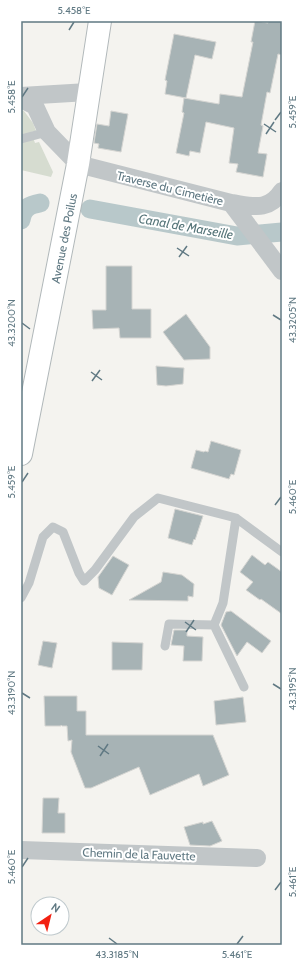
<svg xmlns="http://www.w3.org/2000/svg" width="303" height="966" viewBox="0 0 303 966" font-family="Cabin,sans-serif">
<style>
.pitch{fill:#d6dcd0}
.lines{fill:none;stroke-linecap:round;stroke-linejoin:round}
.canal{stroke:#b8c8ca;stroke-width:19}
.building{fill:#a7b3b5;stroke:#d5d5d2}
.primary-casing{stroke:#b1b8ba;stroke-width:24}
.lane{stroke:#c1c6c8;stroke-width:9}
.street{stroke:#c1c6c8;stroke-width:18}
.primary{stroke:#fff;stroke-width:22}
.ticks{fill:none;stroke:#607983;stroke-width:1.5}
.labels{text-anchor:middle;dominant-baseline:central;stroke-width:4;stroke-linejoin:round;paint-order:stroke}
.street-label{font-size:12px;fill:#607983;stroke:#fff}
.water-label{font-size:13px;font-style:italic;fill:#57767a;stroke:#fff}
.neatline{fill:none;stroke:#607983;stroke-width:1.5}
.ticks-label{font-size:10px;text-anchor:middle;fill:#607983}
</style>
<rect width="100%" height="100%" fill="#f4f3ef"/>
<path class="pitch" d="M21,110L24,111L33,123L36,131L31,132L35,143L39,142L53,172L51,177L21,170Z"/>
<g class="lines">
<path class="canal" d="M90,209L237,236L282,232
M21,220C23,208 29,205 40,203"/>
</g>
<path class="building" d="M255,21L268,23V21H282V55L278,54L270,93L267,92L261,125L263,126L258,153L267,154L263,177L236,172L238,164L229,163L234,128L206,122L200,153L190,151L189,156L176,153L184,113L182,112L184,98L219,104L220,94L242,97L253,42H251Z
M174,34L216,42L212,59L195,55L186,98L165,94L167,81L165,80Z
M111,111L128,114L121,152L98,148L99,144L94,143L97,124L109,126Z
M106,266H132V309H151V338H120L119,328L93,329L92,310H106Z
M186,314L210,347V359L184,360L163,332Z
M156,366L184,368L183,384L166,386L157,385Z
M211,441L241,450L234,475L231,474L229,479L191,468L196,450L204,452L205,451L208,452Z
M175,509L203,516L195,540L194,539L192,545L168,538Z
M252,555L265,565L268,562L282,572V614L261,599L260,600L246,590L253,582L240,572Z
M113,556L129,565L112,595L99,588L98,577Z
M163,572L182,575L194,584L193,597L188,596V601L129,600L161,582Z
M231,611L271,641L262,653L247,642L237,656L221,625L226,612Z
M174,630H187V636L203,637L202,661H183L184,646L171,645Z
M43,641L57,643L52,668L38,665Z
M112,642L143,643L142,670H112Z
M44,696H77V711H86V735H213L229,775L203,786L199,774L150,795L139,767L91,788H85L71,752L72,740L68,741L67,726H62L61,725V726H45Z
M243,697L246,722L216,725L214,701Z
M43,798H59L58,813H65V833H42Z
M212,821L222,841L210,846L190,845L184,827L203,822V824Z"/>
<g class="lines">
<g class="primary-casing">
<g id="primary">
<path id="s1" d="M21,454L78,164L100,21"/>
</g>
</g>
<path class="lane" d="M21,139L47,132
M236,518L282,552
M21,598L29,583L43,537L53,527L63,532L79,573L84,581L95,570L134,517L158,498L236,518L223,603L214,625L169,624L165,646
M214,625L244,687"/>
<path class="street" d="M21,96L88,92
M21,99L35,106L47,132L78,164L231,203L282,271
M231,203C253,206 268,212 282,191
M21,850L257,858"/>
<use href="#primary" class="primary"/>
</g>
<path class="ticks" d="M69,30L74,22M22,97L28,88M275,120L281,112M264,124L276,132M266,134L274,122M177,248L189,256M179,257L187,246M273,315L281,320M22,323L30,329M91,372L102,380M92,381L100,370M22,482L28,473M275,505L281,497M185,622L196,630M186,632L194,620M273,684L281,689M22,693L30,698M98,746L109,754M100,756L108,744M22,867L28,858M275,890L281,882M109,938L117,944M237,944L243,936"/>
<g class="labels">
<g class="street-label">
<text transform="translate(170 188) rotate(14)">Traverse du Cimetière</text>
<text stroke="none"><textPath href="#s1" startOffset="220">Avenue des Poilus</textPath></text>
<text transform="translate(139 854) rotate(2)">Chemin de la Fauvette</text>
</g>
<g class="water-label">
<text transform="translate(186 226) rotate(10)">Canal de Marseille</text>
</g>
</g>
<rect width="303" height="966" fill="none" stroke="#ffffff" stroke-width="44"/>
<g transform="translate(50 916) rotate(35)"><circle r="19" fill="#ffffff" stroke="#bfc9cd"/>
<path d="M0-3L7 15L0 10L-7 15Z" fill="#f22011"/>
<text y="-6" font-size="11" font-weight="bold" text-anchor="middle" fill="#607983">N</text>
</g>
<rect x="22" y="22" width="259" height="922" class="neatline"/>
<g class="ticks-label">
<text x="74" y="14">5.458°E</text>
<text transform="translate(11 97) rotate(-90)" y="4">5.458°E</text>
<text transform="translate(292 112) rotate(-90)" y="4">5.459°E</text>
<text transform="translate(292 320) rotate(-90)" y="4">43.3205°N</text>
<text transform="translate(11 323) rotate(-90)" y="4">43.3200°N</text>
<text transform="translate(11 482) rotate(-90)" y="4">5.459°E</text>
<text transform="translate(292 497) rotate(-90)" y="4">5.460°E</text>
<text transform="translate(292 689) rotate(-90)" y="4">43.3195°N</text>
<text transform="translate(11 693) rotate(-90)" y="4">43.3190°N</text>
<text transform="translate(11 867) rotate(-90)" y="4">5.460°E</text>
<text transform="translate(292 882) rotate(-90)" y="4">5.461°E</text>
<text x="117" y="958">43.3185°N</text>
<text x="237" y="958">5.461°E</text>
</g>
</svg>
